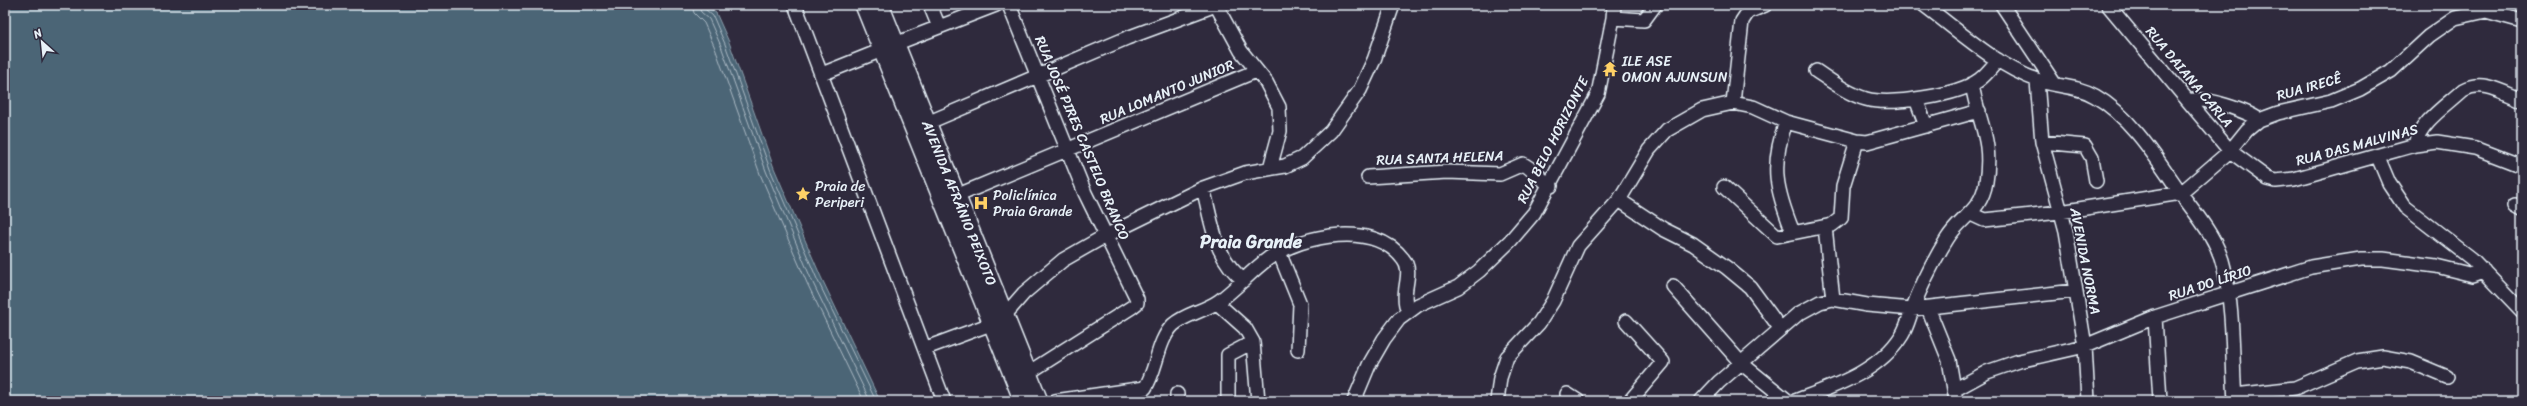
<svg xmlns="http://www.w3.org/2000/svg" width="2527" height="406" viewBox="0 0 2527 406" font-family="Sriracha,sans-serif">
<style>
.water{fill:#4c6576;stroke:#8a9daa}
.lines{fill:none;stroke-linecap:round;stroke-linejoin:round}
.shore{stroke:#aab9c4;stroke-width:1}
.minor-casing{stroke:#e8f1f8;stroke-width:16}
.major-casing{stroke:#e8f1f8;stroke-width:20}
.minor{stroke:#2f2a3d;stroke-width:13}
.major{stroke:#2f2a3d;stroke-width:17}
.labels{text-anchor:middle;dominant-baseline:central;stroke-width:3.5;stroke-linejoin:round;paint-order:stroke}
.poi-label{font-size:14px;fill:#e8f1f8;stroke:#2f2a3d;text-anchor:start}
.street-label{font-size:14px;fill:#e8f1f8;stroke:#2f2a3d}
.district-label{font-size:18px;font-weight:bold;fill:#e8f1f8;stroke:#2f2a3d}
</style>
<rect width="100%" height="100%" fill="#2f2a3d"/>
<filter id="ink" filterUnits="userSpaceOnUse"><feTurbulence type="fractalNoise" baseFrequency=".025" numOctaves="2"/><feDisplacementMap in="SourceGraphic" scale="8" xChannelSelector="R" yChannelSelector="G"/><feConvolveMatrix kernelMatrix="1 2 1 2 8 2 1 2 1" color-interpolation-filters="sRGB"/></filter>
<g filter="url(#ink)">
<path class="water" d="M5,5H705L716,13L729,42L774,168L821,277L880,401H5Z"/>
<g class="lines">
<path class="shore" d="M692,5L694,13L704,23L715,48L760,174L807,283L864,401
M698,5L701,12L709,19L721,46L766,171L812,281L870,401
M704,5L705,9L713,16L725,44L770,169L817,279L876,401"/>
<g class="minor-casing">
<path id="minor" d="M795,5L944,401
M930,5L939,27
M1009,5L1085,193L1137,299V303L1132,307L1028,373
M1216,5L1241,51L1266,82L1279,107L1280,131L1270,168
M1924,5C1959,31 1995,65 2037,80C2056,87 2076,85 2095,96C2131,116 2159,162 2182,195C2199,218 2218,240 2224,268C2234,311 2232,357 2235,401
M2002,5L2054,83
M2108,5L2230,151L2268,179L2276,181L2294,179L2415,145L2437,142L2475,148L2522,166
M1613,18L1614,5
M895,44L996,5
M1816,71C1831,81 1848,94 1866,99C1891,106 1959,95 1979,80C1986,75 1992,67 1998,60
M822,74L882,50
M2037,81L2042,142L2066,231L2085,346L2088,401
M1916,99L1926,126
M2190,101C2201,95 2250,112 2259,120
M1733,103L1742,21L1748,12L1765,5
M1786,122C1770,166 1776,190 1793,232
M927,123L1127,38L1216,5
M2042,142L2085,146L2092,158L2096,181
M2415,145C2419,123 2447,105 2463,90C2483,79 2502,92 2522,100
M2378,157L2389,183L2405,207L2472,259L2522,311
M1368,177L1447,172L1500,174L1523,164C1529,166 1543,181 1551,186
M1724,187L1777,236L1832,225L1841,218L1843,186L1857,141
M1203,188C1212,221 1214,259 1244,280
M956,196L1256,71
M1619,200L1663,229L1693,244L1727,268L1750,287L1780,328
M2515,205L2522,209
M1971,214L1984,220L2060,212L2181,193L2230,151L2247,130L2259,120L2278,113L2331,101L2360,89L2391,71L2429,36L2455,18L2486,11L2522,21
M1825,227L1833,299
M1279,252L1300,304L1298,350
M1673,286L1741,363L1788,401
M1217,303L1245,328L1253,342L1258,401
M1928,308L1949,360L1956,401
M1004,316L1024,293L1063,260L1105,236L1203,188L1245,173L1285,166L1302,158L1331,131L1360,90L1374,60L1393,5
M2155,317L2160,401
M1626,321L1663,362L1630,401
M926,348L991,324
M1956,389L1987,372L2019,361L2085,346L2155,317L2311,267L2361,259H2383L2436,266L2473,275L2484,271
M1567,394L1578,401
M2235,395L2295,388L2357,361L2383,357L2411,362L2447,377
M1055,401L1145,388C1157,370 1157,341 1173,325C1185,314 1205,311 1219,301C1237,288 1251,271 1269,258C1303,235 1374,220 1403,259C1415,273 1399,292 1408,311
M1177,401V394
M1228,401V355L1253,342
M1354,401L1369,365L1384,339L1399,319L1418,305L1458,287L1479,271L1511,240L1534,213L1598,94L1613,18L1644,20L1655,5
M1497,401L1500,378L1507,357L1539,323L1553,301L1578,246L1619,200L1649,150L1667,130L1702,110L1733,103L1753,107L1786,122L1857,141L1867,142L1979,111
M1701,401L1719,382L1798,314L1820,302L1833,299L1867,305L1912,309L2075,291
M1795,401C1834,386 1879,372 1902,335C1907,327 1909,318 1912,310C1921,286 1934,260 1947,239C1961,216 1981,212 1986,182C1993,138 1978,123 1972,84"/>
</g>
<g class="major-casing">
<path id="major" d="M864,5L1023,401
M880,5L1039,401"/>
</g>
<use href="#minor" class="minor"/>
<use href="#major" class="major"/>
</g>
</g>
<defs>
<g id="temple-bare" transform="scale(1.2)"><path d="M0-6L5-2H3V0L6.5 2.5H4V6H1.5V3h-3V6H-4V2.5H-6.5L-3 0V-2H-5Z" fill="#ffd166" stroke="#2f2a3d" stroke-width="2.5" paint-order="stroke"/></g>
<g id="sight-bare" transform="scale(1.2)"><path d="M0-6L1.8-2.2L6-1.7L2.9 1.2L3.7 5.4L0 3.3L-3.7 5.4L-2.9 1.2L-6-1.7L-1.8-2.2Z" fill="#ffd166" stroke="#2f2a3d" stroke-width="2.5" paint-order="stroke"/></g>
<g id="hospital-bare" transform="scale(1.2)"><path d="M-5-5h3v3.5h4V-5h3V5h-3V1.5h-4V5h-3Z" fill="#ffd166" stroke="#2f2a3d" stroke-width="2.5" paint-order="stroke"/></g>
</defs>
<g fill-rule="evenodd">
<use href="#temple-bare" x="1610" y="69"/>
<use href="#sight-bare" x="803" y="194"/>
<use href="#hospital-bare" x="981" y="203"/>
</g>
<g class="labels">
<g class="poi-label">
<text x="1622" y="61">ILE ASE<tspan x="1622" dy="16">OMON AJUNSUN</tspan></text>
<text x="815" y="186">Praia de<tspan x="815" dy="16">Periperi</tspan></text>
<text x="993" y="195">Policlínica<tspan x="993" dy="16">Praia Grande</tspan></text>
</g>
<g class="street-label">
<text transform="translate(2189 77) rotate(50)">RUA DAIANA CARLA</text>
<text transform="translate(2309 87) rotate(-16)">RUA IRECÊ</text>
<text transform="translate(1167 92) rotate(-23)">RUA LOMANTO JUNIOR</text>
<text transform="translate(1082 138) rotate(67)">RUA JOSÉ PIRES CASTELO BRANCO</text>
<text transform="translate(1553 140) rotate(-63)">RUA BELO HORIZONTE</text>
<text transform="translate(2357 145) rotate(-15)">RUA DAS MALVINAS</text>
<text transform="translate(1440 158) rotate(-2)">RUA SANTA HELENA</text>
<text transform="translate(959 203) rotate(68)">AVENIDA AFRÂNIO PEIXOTO</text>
<text transform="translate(2085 261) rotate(79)">AVENIDA NORMA</text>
<text transform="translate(2210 283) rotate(-18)">RUA DO LÍRIO</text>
</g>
<g class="district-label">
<text x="1251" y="242">Praia Grande</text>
</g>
</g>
<rect width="2527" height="406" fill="none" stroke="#2f2a3d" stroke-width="20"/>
<rect x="10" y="10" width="2507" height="386" fill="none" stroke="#e8f1f8" stroke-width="1.5" filter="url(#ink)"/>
<g transform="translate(42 42) rotate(333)" stroke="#2f2a3d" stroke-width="3" paint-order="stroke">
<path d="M0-3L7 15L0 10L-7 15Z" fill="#e8f1f8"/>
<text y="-6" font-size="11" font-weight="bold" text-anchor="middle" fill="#e8f1f8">N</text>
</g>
</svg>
